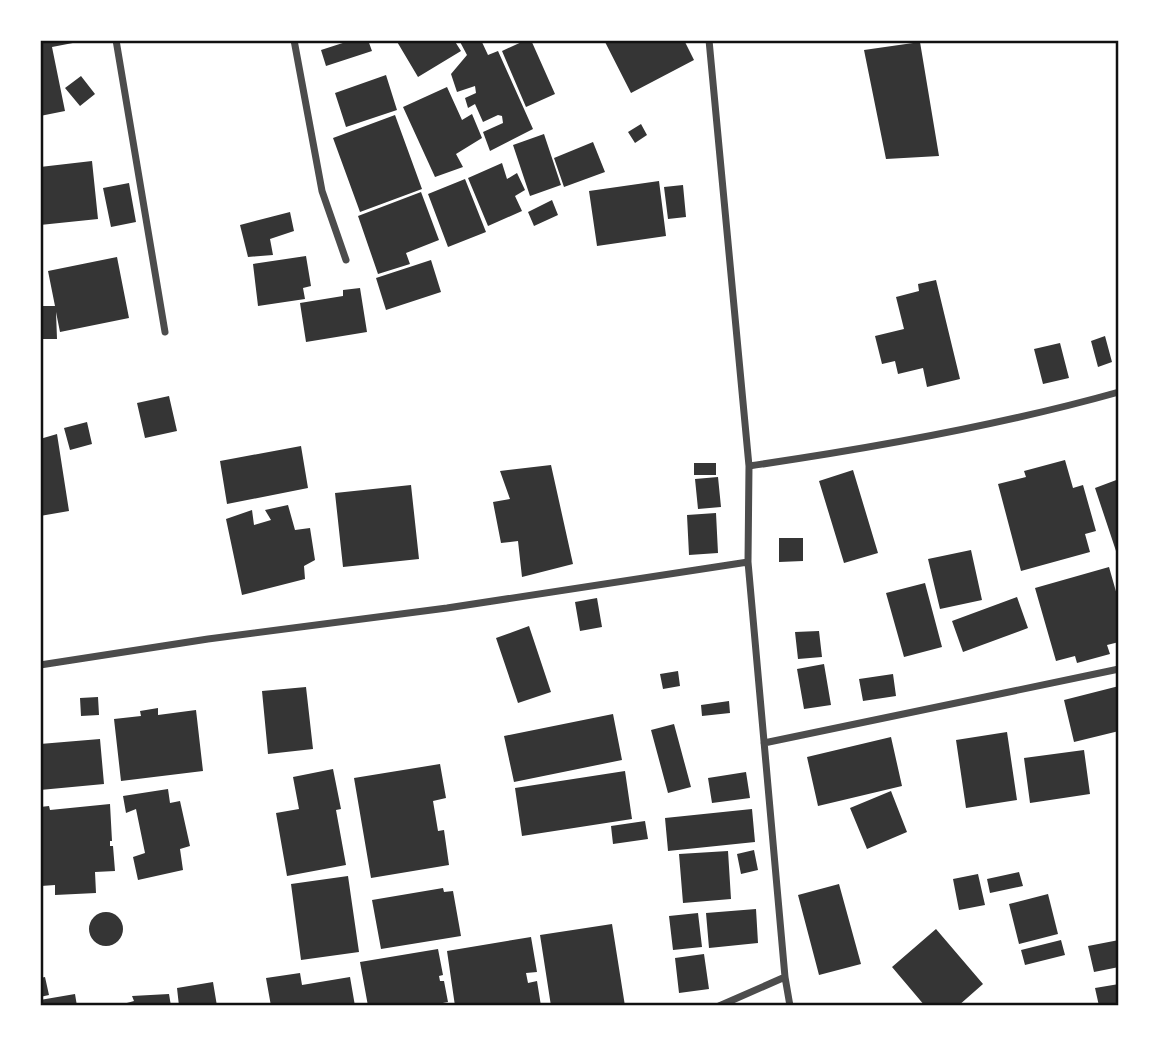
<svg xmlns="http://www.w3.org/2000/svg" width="1159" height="1046" viewBox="0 0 1159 1046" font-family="Barlow,sans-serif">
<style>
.building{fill:#353535}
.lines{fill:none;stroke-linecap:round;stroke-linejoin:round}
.minor{stroke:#4c4c4c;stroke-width:7}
.neatline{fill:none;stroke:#111;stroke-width:2.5}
</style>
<rect width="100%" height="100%" fill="#fff"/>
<path class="building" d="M40,40L78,42L52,47L65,111L40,116Z
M352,40H368L372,51L326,66L321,50Z
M396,40H454L461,51L418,77Z
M459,40H481L488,55L498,51L533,129L490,151L483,132L503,123L502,116L498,115L483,122L475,104L468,108L465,98L476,93L475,86L457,92L451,74L467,55Z
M526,40H531L555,94L526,107L502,51Z
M604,40H684L694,60L631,93Z
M920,42L939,156L886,159L864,50Z
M386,75L397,110L346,127L335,93Z
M81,76L95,94L80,106L65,88Z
M447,87L462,120L472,114L482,138L456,154L463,167L435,177L403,107Z
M395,115L422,189L360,212L333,138Z
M641,124L647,135L635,143L628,132Z
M544,134L561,185L530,196L513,145Z
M593,142L605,172L564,187L554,158Z
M92,161L98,219L40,225V167Z
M502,163L507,179L517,173L525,190L515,196L522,211L488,226L468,178Z
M465,179L486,232L448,247L428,194Z
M659,181L666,236L597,246L589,191Z
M129,183L136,222L111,227L103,188Z
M683,185L686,217L668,219L664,187Z
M421,192L439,240L406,253L410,264L378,274L358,216Z
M552,200L558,215L534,226L528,212Z
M290,212L294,231L270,239L273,255L248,257L240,225Z
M306,256L311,286L303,288L305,299L258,306L253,264Z
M117,257L129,318L60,332L56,312L57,339H40V306H55L48,271Z
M431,260L441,292L386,310L376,278Z
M936,280L960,379L927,387L923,368L898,374L895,361L882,364L875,336L904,329L896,297L919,291L918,284Z
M360,288L367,332L306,342L300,303L343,296V290Z
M1105,336L1112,362L1098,367L1091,341Z
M1060,343L1069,378L1043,384L1034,349Z
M169,396L177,431L145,438L137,403Z
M87,422L92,444L70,450L64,428Z
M57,434L69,511L40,516V439Z
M301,446L308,488L227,504L220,461Z
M1065,460L1073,488L1083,485L1096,531L1085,534L1090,552L1021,571L998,484L1026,477L1024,471Z
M694,463H716V475H694Z
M551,465L573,564L522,577L518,541L501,543L493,502L510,499L500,471Z
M853,470L878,553L844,563L819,481Z
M718,477L721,507L698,509L695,479Z
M1119,479V550L1116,551L1095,488Z
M411,485L419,559L343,567L335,493Z
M288,505L295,530L310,528L315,560L304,566L305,579L242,595L226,519L252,510L254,525L271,520L265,510Z
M716,513L718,553L689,555L687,515Z
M779,538H803V561L779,562Z
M971,550L982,600L940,609L928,559Z
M1109,567L1119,602V642L1107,645L1110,654L1077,663L1075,656L1056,661L1035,588Z
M925,583L942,647L904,657L886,593Z
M1017,597L1028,628L963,652L952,621Z
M597,598L602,627L580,631L575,602Z
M529,626L551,692L518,703L496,638Z
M819,631L822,657L798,659L795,632Z
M824,664L831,705L804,709L797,669Z
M678,671L680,686L663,689L660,674Z
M893,674L896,696L863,701L859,679Z
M1119,686V731L1074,742L1064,700Z
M306,687L313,749L268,754L262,691Z
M98,697L99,715L81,716L80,698Z
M729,701L730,713L702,716L701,705Z
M158,708V715L196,710L203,771L121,781L114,719L141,716L140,711Z
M613,714L622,760L514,782L504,736Z
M674,724L691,787L668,793L651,730Z
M1007,732L1017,800L966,808L956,740Z
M891,737L902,786L818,806L807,757Z
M100,739L104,784L40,790V744Z
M1084,750L1090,794L1030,803L1024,758Z
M440,764L446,798L433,801L438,831L444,830L449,865L371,878L354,778Z
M333,769L341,809L336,810L346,865L287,876L276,813L299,809L293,777Z
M625,771L632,819L522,836L515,788Z
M746,772L750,798L712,803L708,778Z
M168,789L170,803L180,801L190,846L180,849L183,870L138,880L133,857L145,853L136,809L126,813L123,796Z
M891,791L907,832L867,849L850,808Z
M110,804L112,841H110V846H113L115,871L95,872L96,893L55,895V885L41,886L40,807L49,806L50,810Z
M752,809L755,842L668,851L665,818Z
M645,821L648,839L613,844L611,826Z
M754,850L758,870L741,874L737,854Z
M728,851L731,899L683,903L679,854Z
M1019,872L1023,886L990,893L987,879Z
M978,874L985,905L959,910L953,879Z
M348,876L359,952L301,960L291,884Z
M839,884L861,964L819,975L798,895Z
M443,888L444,892L453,891L461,936L381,949L372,900Z
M1048,894L1058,934L1019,944L1009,904Z
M756,909L758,943L709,948L706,913Z
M89 929a17 17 0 1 1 34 0a17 17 0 1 1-34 0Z
M698,913L702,947L673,950L669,916Z
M612,924L625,1006H551L540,935Z
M936,929L983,984L958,1006H925L892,967Z
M531,937L537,972L526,973L528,983L537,981L541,1006H455L447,951Z
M1061,940L1065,955L1025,965L1021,950Z
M1119,940V967L1094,972L1088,946Z
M438,949L443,975L439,976L440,981H444L448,1002L427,1006H368L360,962Z
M704,954L709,989L679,993L675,958Z
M300,973L302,985L350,977L355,1006H271L266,978Z
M45,977L49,995L40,997V978Z
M213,982L217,1006H179L177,988Z
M1119,984V1006H1099L1095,988Z
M75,994L77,1006H40V1000Z
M169,994L171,1006H116L134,1001L132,996Z"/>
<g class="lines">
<path class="minor" d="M116,40L165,332
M294,40L322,191L346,260
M709,40L749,466L748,562L785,977L790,1006
M749,466C873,448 998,426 1119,392
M40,665L208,639L447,608L748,562
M764,743L1119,669
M719,1006L785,977"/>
</g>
<rect width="1159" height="1046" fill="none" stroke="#ffffff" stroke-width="84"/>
<rect x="42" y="42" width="1075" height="962" class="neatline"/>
</svg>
